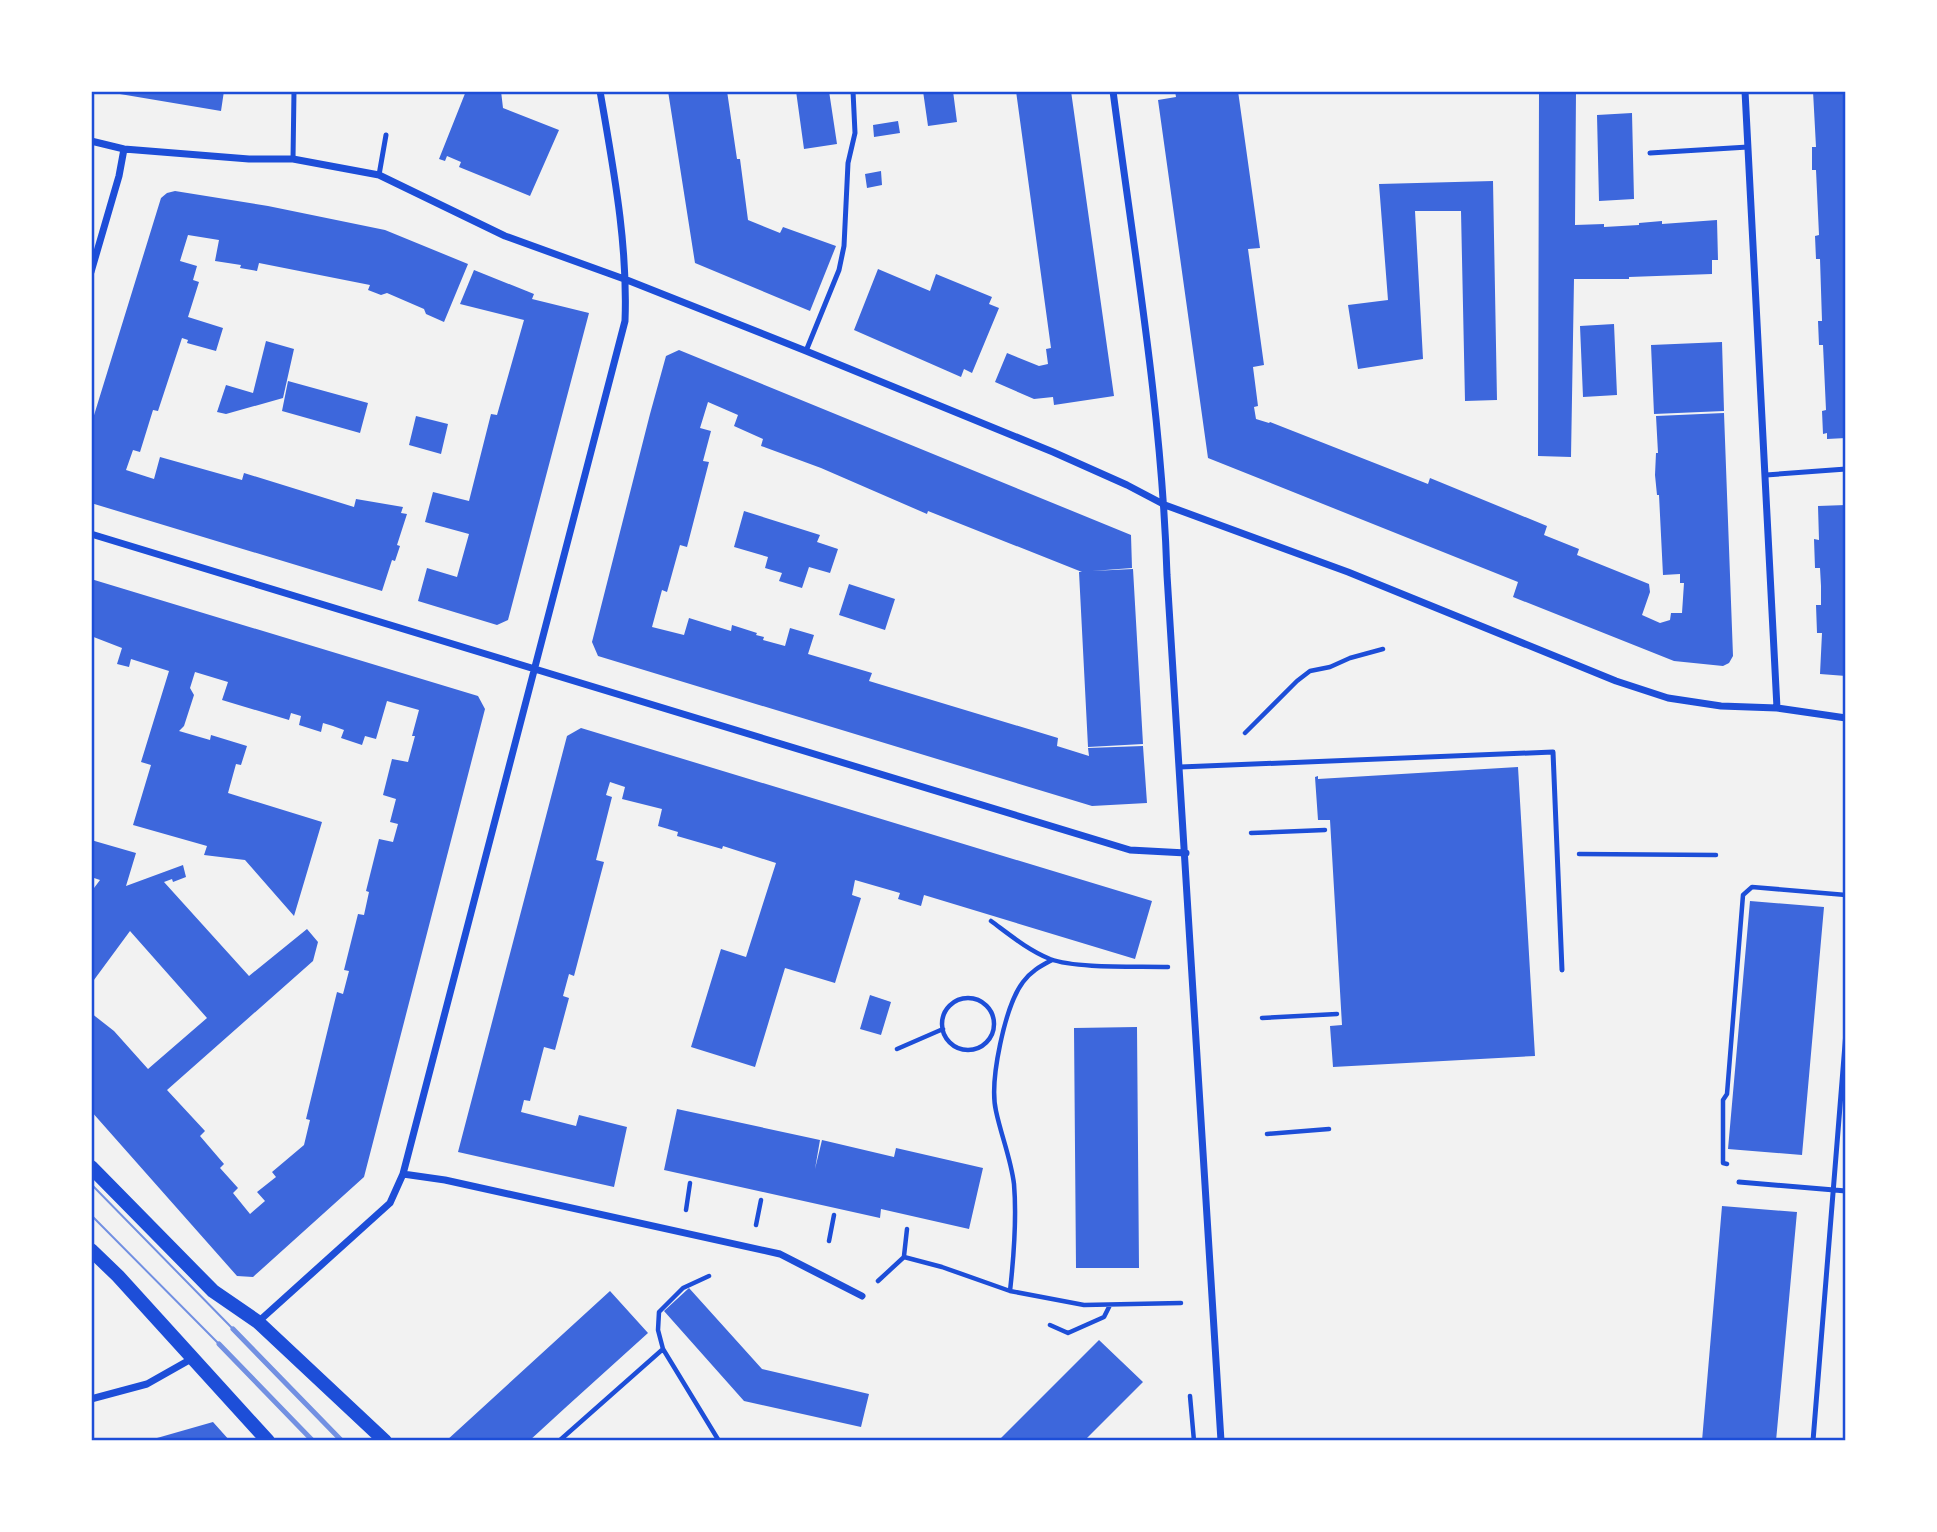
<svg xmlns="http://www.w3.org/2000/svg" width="1937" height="1532" viewBox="0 0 1937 1532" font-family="'Roboto Condensed',sans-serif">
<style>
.building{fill:#3d67dc}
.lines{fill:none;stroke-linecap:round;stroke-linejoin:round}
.path{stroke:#1d4ed8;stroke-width:4.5}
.service{stroke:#1d4ed8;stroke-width:5}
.minor{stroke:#1d4ed8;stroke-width:7}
.secondary{stroke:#1d4ed8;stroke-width:14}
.tram{stroke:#7290e2;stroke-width:2}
.rail{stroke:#7290e2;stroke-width:5}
.neatline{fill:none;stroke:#1d4ed8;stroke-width:2.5}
</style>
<rect width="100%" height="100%" fill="#f2f2f2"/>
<path class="building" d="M102,91H224L221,111Z
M466,91H501L503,108L559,130L530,196L459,167L461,162L447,156L445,161L439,159Z
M668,91H727L737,159H740L748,220L780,233L783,227L836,246L810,311L695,263Z
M796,91H829L837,144L804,149Z
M923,91H953L957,122L928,126Z
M1016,91H1071L1114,396L1054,405L1053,397L1034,399L995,382L1007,353L1039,366L1048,364L1046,349L1051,348Z
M1175,91H1238L1260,248L1248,249L1264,365L1253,367L1258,406L1254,407L1256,419L1269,423L1270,422L1428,484L1430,478L1547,526L1544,535L1579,549L1577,555L1649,584L1650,592L1642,615L1660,623L1670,620L1671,613H1682L1684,583H1680V574L1663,575L1659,495H1657L1655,475L1656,453H1658L1656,416L1724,413L1733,656L1729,663L1723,666L1674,661L1513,597L1518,582L1208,458L1158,100L1176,97Z
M1539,91H1576L1575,225L1604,224V227L1639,225V223L1662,221V224L1717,220L1718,260H1712V274L1629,277V279H1574L1571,457L1538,456Z
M1813,91H1846V438L1827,439V433L1823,434L1822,411L1826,410L1823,345H1819L1818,321H1822L1820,259H1816L1815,236L1819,235L1816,170H1812V147H1816Z
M1632,113L1634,199L1599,201L1597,115Z
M898,121L900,133L874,137L873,125Z
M881,171L882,185L867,188L865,174Z
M1493,181L1497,400L1465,401L1461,211H1415L1423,359L1358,369L1348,305L1388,300L1379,184Z
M175,191L268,206L385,230L468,264L444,322L426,314L424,309L387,293L381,295L368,290L370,285L259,263L257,271L240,268L241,265L215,261L219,240L188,235L180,261L197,266L193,280L199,282L188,317L223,328L216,351L187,343L188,340L182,338L158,411L153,410L140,452L133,450L126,470L154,479L160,457L242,480L244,473L354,507L356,499L403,507L401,513L407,514L397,545L400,546L395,561L392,560L382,591L91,503V425L161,198L167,193Z
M878,269L930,291L936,274L992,297L989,304L999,308L972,373L964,369L961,377L854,330Z
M474,270L534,294L532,299L589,313L508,620L497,625L418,601L427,568L457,577L469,534L425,522L433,492L469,501L491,414L497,415L524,320L460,304Z
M1614,324L1617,395L1583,397L1580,326Z
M266,341L294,349L283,398L226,414L217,412L226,385L253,393Z
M1722,342L1724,411L1654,414L1651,345Z
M679,350L1131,535L1132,568L1092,571L1133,569L1143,744L1088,747L1079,572H1082L928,511L927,514L821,468L761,446L763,439L734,426L738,415L708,402L700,428L711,431L703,461L709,462L687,547L680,545L667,592L662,590L652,627L684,635L689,618L731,631L732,625L757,633L756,635L764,637L763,640L785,646L790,628L814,635L808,654L872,673L869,681L1058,738L1057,746L1089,756L1088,748L1143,746L1147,803L1092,806L598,656L592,642L650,414L666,356Z
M288,381L368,403L360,433L282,411Z
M416,416L448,424L441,454L409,445Z
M1846,505V676L1820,674L1822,633H1817L1816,605H1821V586L1820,568H1815L1814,539L1819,540L1818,506Z
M744,511L820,535L817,542L838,549L830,573L809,567L802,588L779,581L782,573L765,568L768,557L734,547Z
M91,579L478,696L485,709L364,1177L253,1277L237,1276L91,1111V1013L114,1031L148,1069L207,1018L130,931L91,984V892L100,880L91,877V840L136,853L126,886L183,865L186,877L173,882L172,879L164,882L249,976L307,929L318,942L313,961L167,1090L205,1131L200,1136L224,1164L220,1168L238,1188L233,1193L250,1214L265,1201L257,1192L276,1177L272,1172L304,1145L310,1120L306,1119L324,1045L337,992L343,994L349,971L344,970L358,914L364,915L369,892L366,891L379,839L393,842L398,824L390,822L396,799L383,795L392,759L408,762L415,736H412L419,710L387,701L376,739L365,736L362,745L341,738L344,730L333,726L323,723L321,732L299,725L301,716L291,713L289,720L222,700L228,682L195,672L190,688L194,695L184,726L179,731L210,740L211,735L247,746L241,765L236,764L228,793L322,822L294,916L245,860L204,855L207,846L133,825L151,765L141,762L169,671L131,659L129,667L117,664L122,648L91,636Z
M849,584L895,599L885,630L839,615Z
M581,728L1152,901L1135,959L924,895L921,906L898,899L900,893L855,880L852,895L861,898L835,983L785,968L755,1067L691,1047L721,949L746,957L776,863L723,846L722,849L677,836L678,832L658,826L662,809L622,799L625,787L610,782L606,795L612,797L596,860L604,862L574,976L569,974L563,996L569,998L555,1050L544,1047L530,1101L524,1100L521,1112L576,1126L579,1115L627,1127L614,1187L458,1152L567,736Z
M1518,767L1535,1056L1333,1067L1330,1026L1342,1025L1330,820H1318L1315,777L1318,776V779Z
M1750,901L1824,907L1802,1155L1728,1149Z
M870,995L891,1002L881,1035L860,1029Z
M1137,1027L1139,1268H1076L1074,1028Z
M677,1109L820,1140L815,1169L822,1140L894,1157L896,1148L983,1168L969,1229L881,1209L880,1218L664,1170Z
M1722,1206L1797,1212L1776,1441H1702Z
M689,1288L762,1369L869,1394L861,1427L744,1401L664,1311Z
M610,1291L648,1333L565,1408L529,1441H446Z
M1099,1340L1143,1382L1084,1441H998Z
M213,1422L230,1441H150V1440Z"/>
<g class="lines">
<path class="path" d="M1245,733L1297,681L1310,671L1330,667L1350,658L1383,649
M1251,833L1325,830
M1579,854L1716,855
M991,921C1010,935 1028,950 1050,959C1077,969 1137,966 1168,967
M942 1024a26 26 0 1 1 52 0a26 26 0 1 1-52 0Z
M1262,1018L1337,1014
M897,1049L943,1029
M1267,1134L1329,1129
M1727,1164L1723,1163V1100L1727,1094L1743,895L1752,887L1846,895
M686,1210L690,1183
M756,1225L761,1200
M829,1241L834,1215
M904,1256L907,1229
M709,1276L683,1288L659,1312L658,1330L663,1349L719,1441
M878,1281L904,1257L942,1267L1010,1291C1014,1255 1017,1220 1014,1184C1011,1159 1001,1135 996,1111C989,1081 1005,1006 1023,982C1031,971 1041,966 1052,960
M1010,1291L1084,1305L1181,1303
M1050,1325L1068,1333L1104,1317L1110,1305
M1190,1396L1194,1441
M559,1441L663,1349"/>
<path class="service" d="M1650,153L1748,147
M293,159L294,91
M379,175L386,135
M806,351L839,270L844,246L848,163L855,133L853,91
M1766,475L1846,469
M1180,767L1553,752L1562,970
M1739,1182L1846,1191
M1813,1441L1846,1032"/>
<path class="minor" d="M1113,91C1134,252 1162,413 1167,575L1221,1441
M1745,91L1777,708
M91,141L124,149L249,159H293L379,175L505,236L627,280L806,351L1053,452L1127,485L1165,505L1348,572L1616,681L1668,698L1721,706L1777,708L1846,718
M91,272L119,176L124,149
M91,534L1130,850L1186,853
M403,1174L445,1180L780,1254L862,1296
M258,1322L390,1203L403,1174L625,321C628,243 613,167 600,91
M91,1399L147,1384L193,1358"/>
<path class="secondary" d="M91,1167L213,1291L258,1322L385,1441
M91,1250L118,1276L268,1441"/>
<path class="tram" d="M91,1184L233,1329
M91,1215L219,1344"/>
<path class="rail" d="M233,1329L342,1441
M219,1344L313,1441"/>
</g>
<rect width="1937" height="1532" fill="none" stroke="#ffffff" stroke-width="186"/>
<rect x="93" y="93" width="1751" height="1346" class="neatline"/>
</svg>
